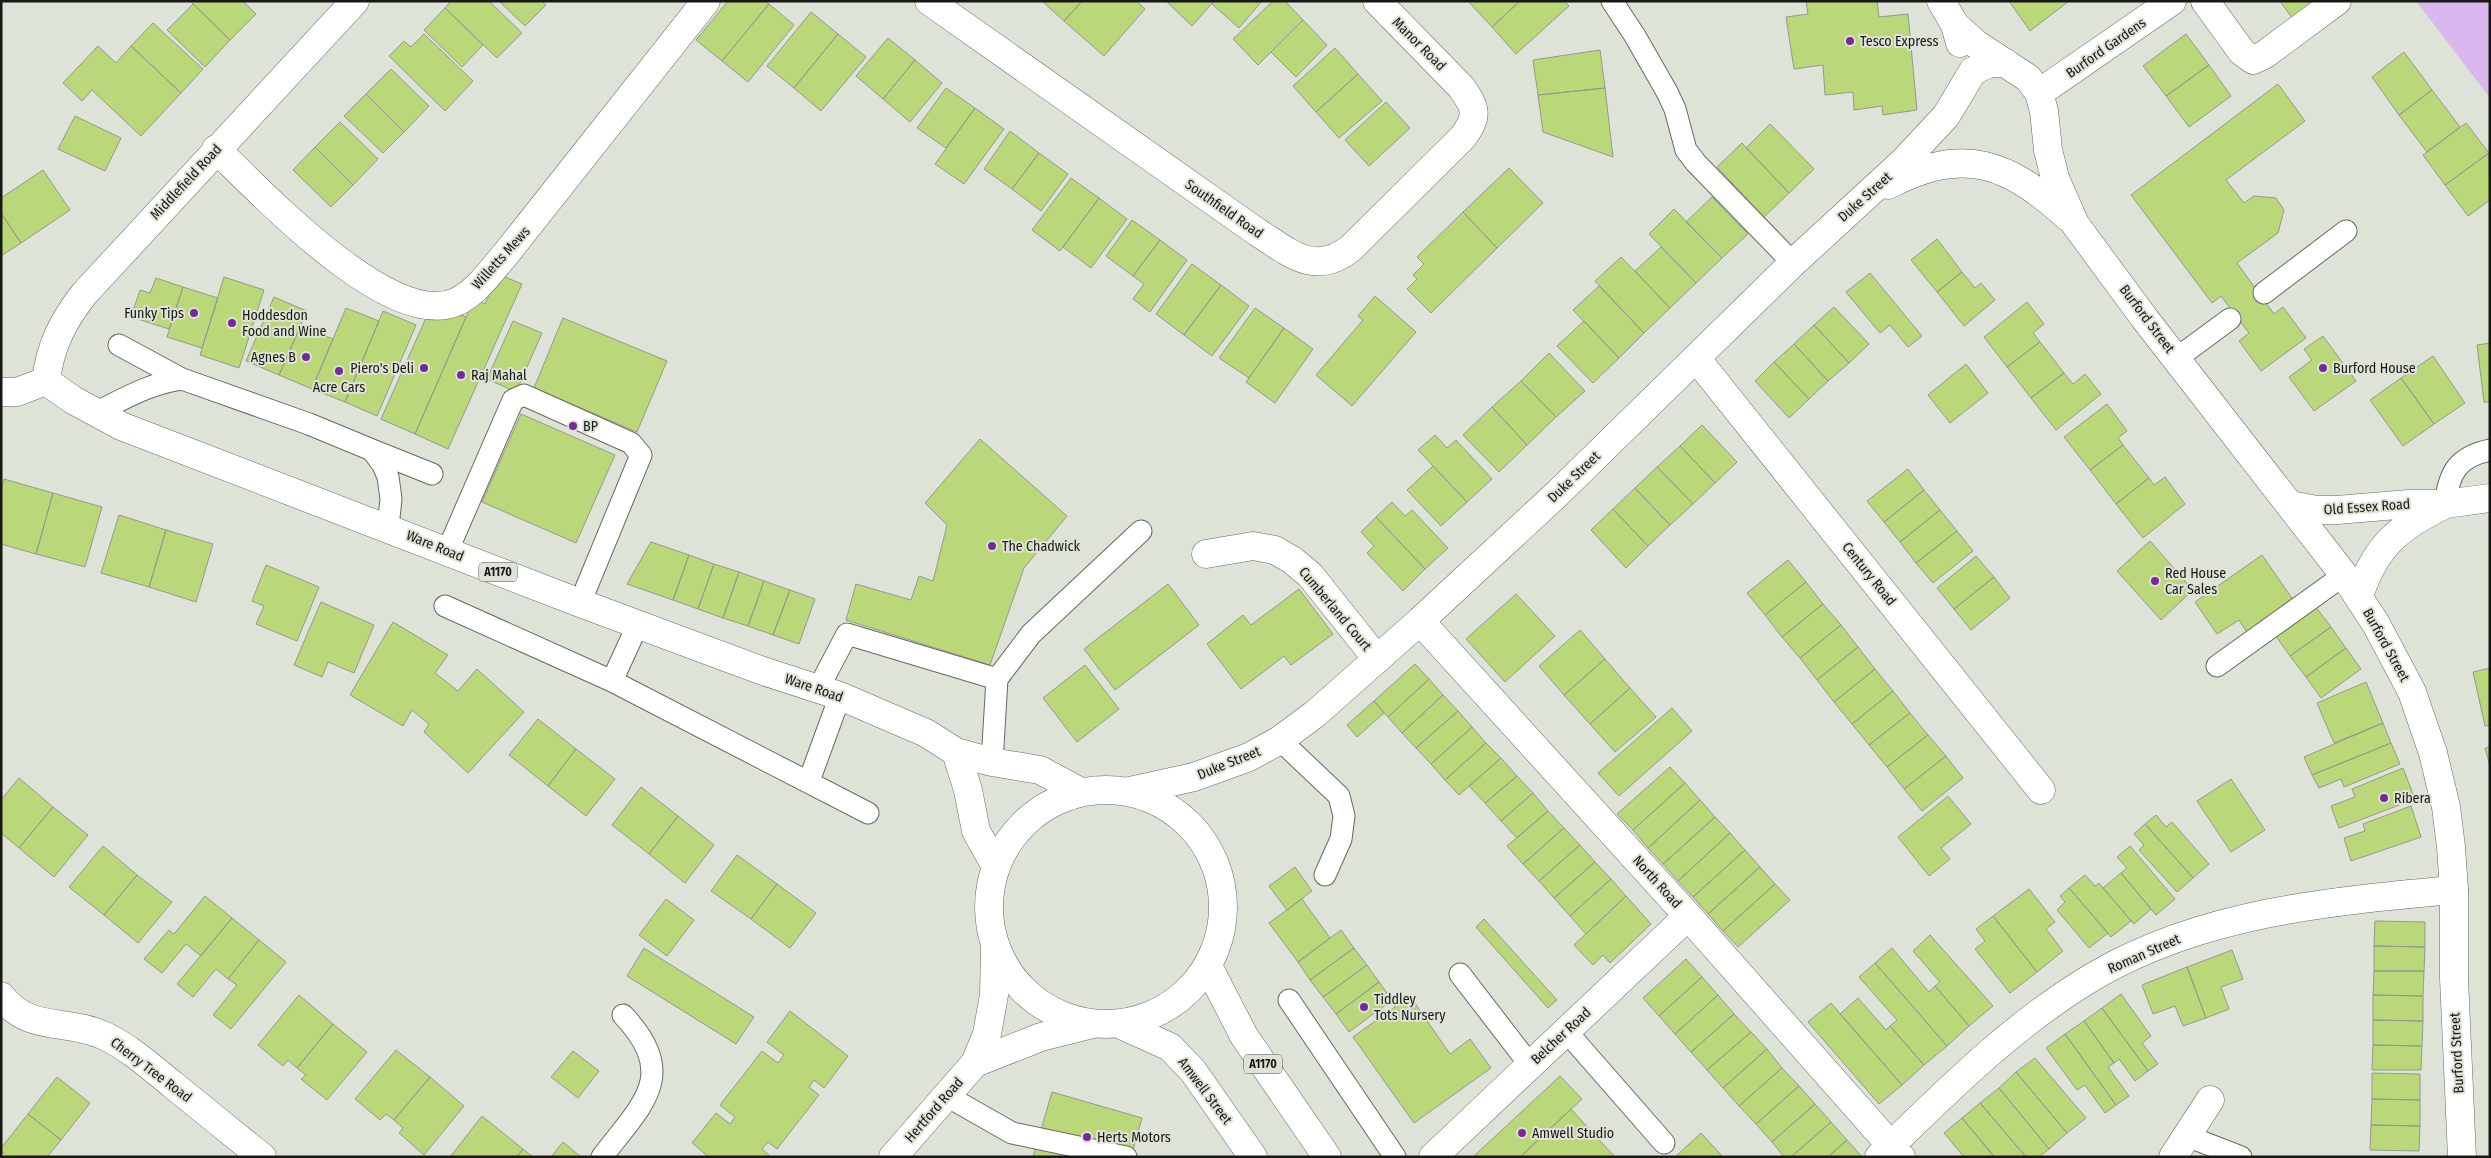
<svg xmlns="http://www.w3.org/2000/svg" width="2491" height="1158" viewBox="0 0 2491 1158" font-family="'Fira Sans Condensed',sans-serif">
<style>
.green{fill:#dab7ee}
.building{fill:#bad87a;stroke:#95998e}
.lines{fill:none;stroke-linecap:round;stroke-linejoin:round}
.service-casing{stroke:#676a60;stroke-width:23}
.minor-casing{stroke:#676a60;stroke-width:29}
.tertiary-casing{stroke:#676a60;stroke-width:29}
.secondary-casing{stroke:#676a60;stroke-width:29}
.primary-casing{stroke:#676a60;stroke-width:29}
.service{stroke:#fff;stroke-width:21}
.minor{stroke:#fff;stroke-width:28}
.tertiary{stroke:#fff;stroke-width:28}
.secondary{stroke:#fff;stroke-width:28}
.primary{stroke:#fff;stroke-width:28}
.poi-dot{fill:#782a9b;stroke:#dee3d7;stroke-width:2}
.labels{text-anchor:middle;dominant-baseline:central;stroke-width:4;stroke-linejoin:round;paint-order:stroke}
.shield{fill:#dee3d7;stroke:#53564f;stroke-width:1}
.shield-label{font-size:12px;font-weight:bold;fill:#181915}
.poi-label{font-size:14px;fill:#181915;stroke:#dee3d7;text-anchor:start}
.street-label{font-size:14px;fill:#181915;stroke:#dee3d7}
</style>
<rect width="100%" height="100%" fill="#dee3d7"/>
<path class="green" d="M2416,1H2490V98Z"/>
<path class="building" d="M190,1H243L256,14L230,40Z
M451,1H489L522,33L497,58L445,8Z
M499,1H542L546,5L525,26Z
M728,1H765L769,4L722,61L696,40Z
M1042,1H1082L1064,21Z
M1082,1H1136L1145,9L1104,56L1064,21Z
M1166,1H1214L1192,26Z
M1214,1H1262L1239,28L1212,4Z
M1273,1H1285L1303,20L1258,65L1233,39Z
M1468,1H1520L1492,27Z
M1520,1H1564L1569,6L1516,54L1492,27Z
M1806,1H1877L1879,17L1908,14L1917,110L1883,115L1882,106L1854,110L1853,92L1825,95L1823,65L1794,69L1786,17L1808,14Z
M2009,1H2069L2030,31Z
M2280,1H2323L2295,22Z
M193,4L230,40L205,67L167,30Z
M769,4L794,25L748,82L722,61Z
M445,8L483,45L462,67L424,30Z
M811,12L838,34L794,88L767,66Z
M1303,20L1327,45L1296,77L1271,52Z
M153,23L203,69L181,93L131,46Z
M424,34L473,81L445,111L389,56L404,41L411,47Z
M838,34L866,57L821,111L794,88Z
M2186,34L2209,65L2166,96L2143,66Z
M888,38L915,60L883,99L856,76Z
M98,46L116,63L131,46L181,93L141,136L92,90L82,101L63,83Z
M1335,48L1358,74L1316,112L1293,86Z
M1600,50L1605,88L1538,95L1533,60Z
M2404,52L2432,90L2399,115L2372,77Z
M915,60L942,83L910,122L883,99Z
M2209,65L2231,96L2189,127L2166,96Z
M391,69L429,106L404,132L366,94Z
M1358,74L1382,101L1339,138L1316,112Z
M2278,84L2305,121L2226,180L2244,203L2254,196L2276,198L2284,210L2278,233L2237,263L2274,314L2283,307L2306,338L2261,371L2239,341L2249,333L2221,296L2212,303L2131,195Z
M946,88L975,108L946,148L917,128Z
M1605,88L1613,157L1543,132L1538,95Z
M2432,90L2460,127L2427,152L2399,115Z
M366,94L404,132L383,153L344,116Z
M1386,102L1410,128L1369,166L1345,140Z
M975,108L1004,129L964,184L935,164Z
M75,116L121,138L105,171L58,149Z
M340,122L378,159L353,185L315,147Z
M2466,123L2489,153L2445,185L2423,155Z
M1770,124L1814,169L1789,193L1746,148Z
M1010,131L1039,153L1012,189L984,169Z
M1742,143L1789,193L1764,217L1717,167Z
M315,147L353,185L331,207L293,170Z
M1039,153L1068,174L1041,211L1012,189Z
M2489,153L2490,200L2468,216L2445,185Z
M1509,168L1543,203L1497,248L1463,212Z
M43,170L70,210L21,243L1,213V198Z
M1071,178L1099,198L1060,251L1032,230Z
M1712,197L1748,234L1722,258L1686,222Z
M1099,198L1127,219L1091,268L1063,247Z
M1674,209L1722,258L1696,283L1649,234Z
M1463,212L1497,248L1431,313L1407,289L1417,279L1413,275L1424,264L1417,257Z
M1,213L21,243L1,256Z
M1132,220L1160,240L1133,276L1106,256Z
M1937,239L1962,272L1937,292L1911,260Z
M1160,240L1187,260L1150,312L1133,299L1144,284L1133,276Z
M1661,247L1696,283L1670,308L1635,271Z
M1621,257L1670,308L1644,333L1595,281Z
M1192,264L1221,285L1184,335L1156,314Z
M1962,272L1975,288L1981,283L1995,300L1964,326L1937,292Z
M1870,273L1922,336L1908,347L1890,325L1880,333L1846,292Z
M498,274L522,284L448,449L415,434L474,299L485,304Z
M224,277L264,290L239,368L200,355Z
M156,278L183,287L169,329L131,317L140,290L150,293Z
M1221,285L1249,306L1212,356L1184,335Z
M1599,286L1644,333L1619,358L1573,310Z
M183,287L218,298L202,348L167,337Z
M1375,296L1416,332L1352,406L1316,375L1363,320L1358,316Z
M274,297L307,311L279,375L246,361Z
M433,302L466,317L415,434L381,419Z
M2027,302L2044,324L2033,333L2040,342L2007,367L1984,337Z
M1834,307L1869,344L1849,363L1814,325Z
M346,308L379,321L345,402L312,389Z
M1255,308L1284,328L1249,378L1219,358Z
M383,311L416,325L377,416L345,402Z
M563,318L667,361L637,432L534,388Z
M513,321L542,333L516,392L487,379Z
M1584,321L1619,358L1593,383L1557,346Z
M301,325L333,339L312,389L279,375Z
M1814,325L1849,363L1828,381L1794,344Z
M1284,328L1313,349L1275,403L1246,382Z
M2323,336L2356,381L2314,411L2289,377L2312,360L2304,349Z
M2040,342L2064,373L2031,398L2007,367Z
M2490,343V402H2484L2477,345Z
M1794,344L1828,381L1809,399L1774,362Z
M1549,353L1585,391L1556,417L1521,381Z
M2433,356L2465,403L2434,424L2401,378Z
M1774,362L1809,399L1789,418L1755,381Z
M1966,364L1988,393L1950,423L1928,395Z
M2064,373L2073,384L2085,374L2101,394L2056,430L2031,398Z
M2401,378L2434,424L2403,446L2370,400Z
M1521,381L1556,417L1527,445L1492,407Z
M2107,404L2127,431L2118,438L2123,445L2090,470L2064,437Z
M1492,407L1527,445L1499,472L1463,435Z
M521,414L615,455L576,543L482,502Z
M1702,425L1737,462L1715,483L1680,446Z
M1435,435L1447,448L1456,440L1492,479L1467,502L1418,450Z
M980,439L1067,516L1024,568L990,665L846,620L856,584L911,600L919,576L933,581L947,525L925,503Z
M2123,445L2149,478L2116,504L2090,470Z
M1680,446L1715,483L1693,504L1657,467Z
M1433,466L1467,502L1441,526L1407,490Z
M1657,467L1693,504L1670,525L1635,488Z
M1908,469L1924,490L1884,522L1867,501Z
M2165,477L2185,504L2143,538L2116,504L2149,478L2154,485Z
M4,479L53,493L36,554L1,544V490Z
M1635,488L1670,525L1648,546L1613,509Z
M1924,490L1940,510L1900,542L1884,522Z
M53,493L102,507L85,567L36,554Z
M1392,502L1405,516L1412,510L1448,548L1425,569L1376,517Z
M1613,509L1648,546L1626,568L1591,530Z
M1940,510L1957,531L1916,563L1900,542Z
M119,515L166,530L149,587L101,573Z
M1376,517L1425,569L1403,591L1367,553L1374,546L1361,532Z
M166,530L213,544L196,602L149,587Z
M1957,531L1973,551L1933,583L1916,563Z
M2150,541L2193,590L2161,620L2117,571Z
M651,542L689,555L673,600L627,584Z
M689,555L714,564L698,609L673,600Z
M2262,555L2296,604L2250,637L2239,620L2217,634L2195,602Z
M1976,556L1994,577L1954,609L1937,588Z
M1788,560L1806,582L1765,615L1747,593Z
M714,564L739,572L723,618L698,609Z
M266,565L319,587L297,641L256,624L264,606L252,601Z
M739,572L764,581L748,626L723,618Z
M1994,577L2010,598L1971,630L1954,609Z
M764,581L790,590L773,635L748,626Z
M1806,582L1823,604L1782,637L1765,615Z
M1168,584L1199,625L1115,690L1084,649Z
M1299,589L1333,634L1291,665L1284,656L1241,689L1207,644L1243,615L1251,625Z
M790,590L815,599L799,644L773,635Z
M1516,594L1555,636L1505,682L1466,639Z
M321,602L374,625L354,673L328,662L322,677L294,665Z
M1823,604L1841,625L1800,658L1782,637Z
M2315,606L2331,627L2290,656L2275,635Z
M393,622L448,655L435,673L458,691L477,669L524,712L468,773L424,732L429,724L412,710L403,726L350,695Z
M1841,625L1858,647L1817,680L1800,658Z
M2331,627L2346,648L2306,677L2290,656Z
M1580,630L1605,659L1564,695L1539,666Z
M1858,647L1875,669L1834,702L1817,680Z
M2346,648L2361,669L2321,698L2306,677Z
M1605,659L1630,688L1590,724L1564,695Z
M1415,664L1429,679L1388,717L1374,701Z
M1085,665L1119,709L1077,742L1043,698Z
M2490,668V725L2485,726L2473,672Z
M1875,669L1893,691L1852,724L1834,702Z
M1429,679L1443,695L1402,733L1388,717Z
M2366,682L2383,723L2334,743L2317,703Z
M1630,688L1656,717L1615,752L1590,724Z
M1893,691L1910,713L1869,745L1852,724Z
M1443,695L1458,711L1416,748L1402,733Z
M1374,701L1384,713L1357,737L1347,725Z
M1672,708L1692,731L1619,796L1598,773Z
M1458,711L1472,727L1431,764L1416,748Z
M1910,713L1928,735L1887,767L1869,745Z
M538,719L576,749L548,786L509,755Z
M2383,723L2391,743L2312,775L2304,757Z
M1472,727L1486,743L1445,780L1431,764Z
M1928,735L1946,756L1904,789L1887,767Z
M1486,743L1501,758L1459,795L1445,780Z
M2391,743L2400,764L2344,787L2341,779L2319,788L2312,775Z
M2490,747V766L2485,748Z
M576,749L615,779L586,816L548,786Z
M1946,756L1963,778L1922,811L1904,789Z
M1501,758L1517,776L1485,803L1469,786Z
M1670,767L1685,783L1633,830L1617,814Z
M2403,768L2415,799L2339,828L2331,806L2355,797L2352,789Z
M1517,776L1533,793L1501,821L1485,803Z
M19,778L53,807L19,848L1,833V800Z
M2231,779L2265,830L2231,852L2197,801Z
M1685,783L1700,800L1648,848L1633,830Z
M641,787L678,816L649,854L612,825Z
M1533,793L1548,811L1517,838L1501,821Z
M1948,796L1971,824L1941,848L1950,859L1929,876L1898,837Z
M1700,800L1715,817L1663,864L1648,848Z
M2411,806L2421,837L2351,861L2344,838L2365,831L2363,824Z
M53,807L88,835L54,877L19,848Z
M1548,811L1564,828L1523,864L1507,846Z
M2156,815L2166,827L2172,822L2209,864L2193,878L2145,824Z
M678,816L714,845L685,883L649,854Z
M1715,817L1730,833L1678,881L1663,864Z
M2145,824L2193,878L2177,892L2139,850L2144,845L2134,834Z
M1564,828L1580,845L1539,881L1523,864Z
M1730,833L1745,850L1693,897L1678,881Z
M1580,845L1595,862L1554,898L1539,881Z
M103,846L137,875L104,915L69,887Z
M2130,846L2175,899L2156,915L2121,873L2127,868L2117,857Z
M1745,850L1760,867L1708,914L1693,897Z
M737,855L777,884L751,919L711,891Z
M1595,862L1611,879L1570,916L1554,898Z
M1295,867L1312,891L1287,910L1269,886Z
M1760,867L1775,884L1723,931L1708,914Z
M2121,873L2151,909L2134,924L2103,888Z
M137,875L172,902L138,943L104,915Z
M2085,875L2095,886L2099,883L2131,921L2111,937L2069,888Z
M1611,879L1626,896L1586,934L1570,916Z
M777,884L816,913L790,948L751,919Z
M1775,884L1790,900L1738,947L1723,931Z
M2069,888L2108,933L2089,948L2057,910L2065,902L2060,896Z
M2029,889L2055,922L2046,929L2063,951L2037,972L1993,916Z
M205,896L232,918L201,956L186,944L162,973L144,959L169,930L174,934Z
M1626,896L1651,924L1610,963L1603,955L1593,965L1574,945Z
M666,899L694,920L667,956L639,935Z
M1302,899L1330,938L1298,962L1269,923Z
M1993,916L2037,972L2010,993L1975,949L1985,941L1976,929Z
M232,918L259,940L228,979L216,969L193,997L177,984Z
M1484,919L1557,1000L1548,1008L1476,927Z
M2375,921L2425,922V947L2374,946Z
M1341,930L1354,948L1310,980L1298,962Z
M1930,935L1993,1006L1969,1026L1935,986L1940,982L1913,951Z
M259,940L286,962L231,1029L213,1015L237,985L228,979Z
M2374,946L2425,947L2424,971H2374Z
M644,948L754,1017L736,1044L627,976Z
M1354,948L1367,965L1323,997L1310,980Z
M1892,948L1929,992L1935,986L1969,1026L1947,1046L1875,963Z
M2232,950L2243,979L2221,987L2229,1009L2206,1018L2187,967Z
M1686,959L1702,977L1659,1016L1643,998Z
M1875,963L1947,1046L1924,1065L1890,1026L1897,1020L1859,977Z
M1367,965L1379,982L1336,1014L1323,997Z
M2187,967L2206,1018L2183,1026L2175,1006L2153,1014L2142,985Z
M2374,971H2424L2423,996L2373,995Z
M1702,977L1718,995L1675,1034L1659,1016Z
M1379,982L1392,1000L1349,1032L1336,1014Z
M2121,994L2151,1036L2142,1043L2158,1064L2148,1071L2102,1008Z
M299,995L333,1024L297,1068L288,1060L283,1066L258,1045Z
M1718,995L1734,1014L1691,1052L1675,1034Z
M2373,995L2423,996V1021L2373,1020Z
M1410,996L1450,1054L1470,1039L1491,1068L1414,1123L1353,1037Z
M1858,998L1886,1030L1890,1026L1924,1065L1902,1085L1840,1014Z
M1831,1003L1902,1085L1879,1104L1808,1022Z
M2102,1008L2148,1071L2135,1081L2119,1059L2114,1063L2084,1021Z
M790,1011L848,1056L824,1088L814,1080L809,1087L819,1095L777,1149L768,1142L762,1149L771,1157H709L692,1143L716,1113L730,1124L735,1117L720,1105L762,1051L778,1063L784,1055L767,1042Z
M1734,1014L1751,1032L1707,1070L1691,1052Z
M2373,1020L2423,1021L2422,1046L2373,1045Z
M2084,1021L2114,1063L2108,1067L2129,1096L2116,1105L2065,1034Z
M333,1024L367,1052L327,1100L301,1079L306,1075L297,1068Z
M1751,1032L1767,1049L1723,1088L1707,1070Z
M2065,1034L2116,1105L2105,1113L2085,1085L2077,1090L2046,1048Z
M2373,1045L2422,1046L2421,1070H2372Z
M1767,1049L1782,1068L1739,1106L1723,1088Z
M396,1050L430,1077L394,1120L386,1114L380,1120L355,1099Z
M573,1051L599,1071L578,1098L551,1077Z
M2035,1058L2086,1118L2067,1133L2016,1072Z
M1782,1068L1799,1086L1756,1124L1739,1106Z
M2016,1072L2067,1133L2049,1149L1999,1088Z
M2372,1073L2420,1074V1100L2372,1099Z
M1560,1076L1582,1099L1520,1157H1473Z
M57,1077L90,1103L61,1140L28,1114Z
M430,1077L464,1106L424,1155L399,1133L403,1128L394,1120Z
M1799,1086L1815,1104L1772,1142L1756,1124Z
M1999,1088L2049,1149L2039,1157H2026L1980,1103Z
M1052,1092L1142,1118L1131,1157H1033Z
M2372,1099L2420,1100V1126L2371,1125Z
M1980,1103L2026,1157H1994L1962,1118Z
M1815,1104L1831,1122L1791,1157H1784L1772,1142Z
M1571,1109L1615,1157H1520Z
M28,1114L61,1140L47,1157H8L1,1151V1148Z
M482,1116L523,1149L517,1157H450Z
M1962,1118L1994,1156L1993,1157H1964L1944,1133Z
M1831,1122L1847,1140L1828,1157H1791Z
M2371,1125L2420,1126L2419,1151L2370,1150Z
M1701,1133L1723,1157H1675Z
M1847,1140L1862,1157H1828Z
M563,1142L581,1157H551Z
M523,1149L533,1157H517Z"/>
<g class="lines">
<g class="service-casing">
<path id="service" d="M1612,1L1635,36L1667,92L1675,109L1686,150L1696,163L1793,263
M2264,293L2346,231
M119,345L182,379
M2177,358L2230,319
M95,413C124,399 150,383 182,379L309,424L372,450L383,465L388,477L391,499L388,527
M372,450L432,474
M2445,504C2449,473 2457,457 2490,450
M447,552L513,400L524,395L631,443L641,455L580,603
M445,606L612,681L868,813
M2217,666L2344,575
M997,679L1031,634L1141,531
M612,681L638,624
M818,689L847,634L997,679L992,762
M1280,740L1339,796L1344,816L1341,839L1325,875
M809,781L840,696
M1460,974L1530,1065
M1289,1000L1395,1157
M1566,1031L1664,1143
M947,1096L1012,1133L1126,1157
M2187,1136L2241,1157
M602,1157C642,1104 680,1076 623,1015"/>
</g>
<g class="minor-casing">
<path id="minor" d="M929,1L1257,232C1290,253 1315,277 1351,248L1463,137C1479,115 1476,108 1461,87L1377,1
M2205,1L2242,52L2253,60L2264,55L2337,1
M2039,93L2172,1
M216,149C260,191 390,331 456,302C476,293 491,271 505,255L706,1
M1696,358L2041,790
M46,381C50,346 63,321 84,294L355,1
M2290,505L2317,510H2337L2409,504H2445L2490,498
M1206,554L1253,546L1275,550L1292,560L1310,575L1377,659
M2359,596C2375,547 2398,527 2444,505
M1420,621L1688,916L1901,1157
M1,996C29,1033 67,1018 105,1036C130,1048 152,1068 173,1085C203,1109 232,1133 262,1157
M1433,1157L1688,916
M1879,1157C1947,1091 2014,1023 2096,975C2205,912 2332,901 2454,890
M2173,1157L2210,1100"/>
</g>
<g class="tertiary-casing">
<path id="tertiary" d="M1941,1L1955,25L1960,43
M1955,25L1976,44L2028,78L2039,93L2044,111L2048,150L2055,178L2075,224L2145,319L2344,575L2376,624L2412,692L2433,753L2446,807L2451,847L2454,890V978L2462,1157
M1888,185C1965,145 2008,163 2069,218
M1130,791L1194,777L1249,757L1280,740L1315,714L1420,621L1558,493L1793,263L1904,161L1946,116L1973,71L1990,63H2006"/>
</g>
<g class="secondary-casing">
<path id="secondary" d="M975,1063L1041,1037L1093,1024
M893,1157L975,1063L987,1034L994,995L995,949"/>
</g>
<g class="primary-casing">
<path id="primary" d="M1,392H17L46,381L73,400L121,426L580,603L760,670L840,696L926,733L956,752L992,762L1040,770L1079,791
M956,752L968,790L976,831L995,865
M989 907a117 117 0 1 1 234 0a117 117 0 1 1-234 0Z
M1208,966L1244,1036L1327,1157
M1119,1024L1170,1047L1193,1071L1253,1157"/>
</g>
<use href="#service" class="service"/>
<use href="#minor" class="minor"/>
<use href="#tertiary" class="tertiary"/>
<use href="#secondary" class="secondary"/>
<use href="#primary" class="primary"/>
</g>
<g class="poi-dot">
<circle cx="1850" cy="41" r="5"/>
<circle cx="194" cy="313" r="5"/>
<circle cx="232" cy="323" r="5"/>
<circle cx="306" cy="357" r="5"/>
<circle cx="424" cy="368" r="5"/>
<circle cx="2323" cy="368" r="5"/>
<circle cx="339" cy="371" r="5"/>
<circle cx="461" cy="375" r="5"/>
<circle cx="573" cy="426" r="5"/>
<circle cx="992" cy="546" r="5"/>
<circle cx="2155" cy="581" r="5"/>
<circle cx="2384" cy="798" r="5"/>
<circle cx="1364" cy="1007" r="5"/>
<circle cx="1522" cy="1133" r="5"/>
<circle cx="1087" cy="1137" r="5"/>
</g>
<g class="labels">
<g class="shield">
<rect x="479" y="562.5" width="38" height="19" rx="4"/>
<rect x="1244" y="1054.5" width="38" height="19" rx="4"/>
</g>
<g class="shield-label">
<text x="498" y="572">A1170</text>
<text x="1263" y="1064">A1170</text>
</g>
<g class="poi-label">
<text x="1860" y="41">Tesco Express</text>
<text x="184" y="313" text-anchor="end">Funky Tips</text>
<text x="242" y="315">Hoddesdon<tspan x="242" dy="16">Food and Wine</tspan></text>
<text x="296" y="357" text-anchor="end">Agnes B</text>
<text x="414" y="368" text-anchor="end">Piero's Deli</text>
<text x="2333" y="368">Burford House</text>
<text x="471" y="375">Raj Mahal</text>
<text x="339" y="387" text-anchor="middle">Acre Cars</text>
<text x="583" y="426">BP</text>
<text x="1002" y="546">The Chadwick</text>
<text x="2165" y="573">Red House<tspan x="2165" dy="16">Car Sales</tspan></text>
<text x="2394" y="798">Ribera</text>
<text x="1374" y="999">Tiddley<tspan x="1374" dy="16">Tots Nursery</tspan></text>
<text x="1532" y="1133">Amwell Studio</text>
<text x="1097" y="1137">Herts Motors</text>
</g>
<g class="street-label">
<text transform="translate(1419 44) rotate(45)">Manor Road</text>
<text transform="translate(2106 48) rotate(-35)">Burford Gardens</text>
<text transform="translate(186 182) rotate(-47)">Middlefield Road</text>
<text transform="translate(1865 197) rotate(-42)">Duke Street</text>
<text transform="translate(1224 209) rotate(35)">Southfield Road</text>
<text transform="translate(501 258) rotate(-48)">Willetts Mews</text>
<text transform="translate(2147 319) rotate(53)">Burford Street</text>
<text transform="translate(1574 477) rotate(-44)">Duke Street</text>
<text transform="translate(2367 507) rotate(-4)">Old Essex Road</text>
<text transform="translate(435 546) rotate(22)">Ware Road</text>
<text transform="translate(1869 574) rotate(51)">Century Road</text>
<text transform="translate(1335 609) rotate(50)">Cumberland Court</text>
<text transform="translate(2386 645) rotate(61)">Burford Street</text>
<text transform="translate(814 688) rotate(19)">Ware Road</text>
<text transform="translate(1229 763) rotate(-22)">Duke Street</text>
<text transform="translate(1657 882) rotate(48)">North Road</text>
<text transform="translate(2144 954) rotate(-24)">Roman Street</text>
<text transform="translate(1561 1036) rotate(-43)">Belcher Road</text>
<text transform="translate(2457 1053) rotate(-93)">Burford Street</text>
<text transform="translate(151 1070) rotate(37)">Cherry Tree Road</text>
<text transform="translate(1205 1091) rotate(53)">Amwell Street</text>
<text transform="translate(934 1110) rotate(-49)">Hertford Road</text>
</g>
</g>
<rect width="2491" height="1158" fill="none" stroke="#181915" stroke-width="5"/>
</svg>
